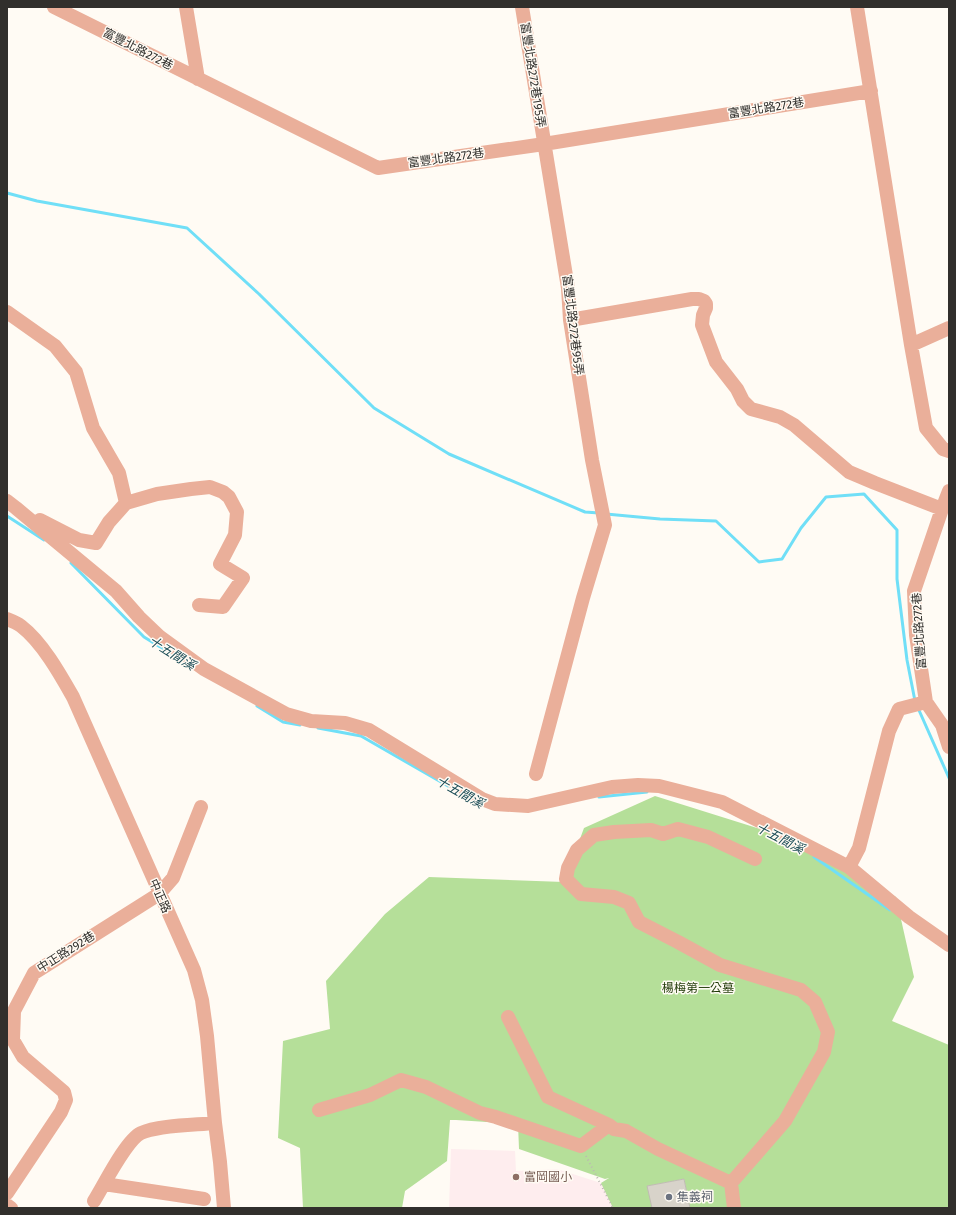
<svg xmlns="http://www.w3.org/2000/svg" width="956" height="1215" viewBox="0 0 956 1215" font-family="'Fira Sans','Noto Sans TC',sans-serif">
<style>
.education{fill:#feedee}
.green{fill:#b5df99}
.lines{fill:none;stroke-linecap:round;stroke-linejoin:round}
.stream{stroke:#70dff7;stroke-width:3}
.building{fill:#d8d3ca;stroke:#c0bcb3}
.path{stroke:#bcb9b3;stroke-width:2;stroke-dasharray:1 3;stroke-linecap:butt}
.minor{stroke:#eaaf9a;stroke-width:14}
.education-dot{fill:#8d6e63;stroke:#fffbf4;stroke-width:1.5}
.worship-dot{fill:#6b7280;stroke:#fffbf4;stroke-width:1.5}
.labels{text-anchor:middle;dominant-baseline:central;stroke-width:3;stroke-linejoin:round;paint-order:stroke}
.street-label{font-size:12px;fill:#312f2c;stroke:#fffbf4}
.park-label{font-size:12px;fill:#1f3906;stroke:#fffbf4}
.education-label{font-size:12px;fill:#785e54;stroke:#fffbf4;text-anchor:start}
.worship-label{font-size:12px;fill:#5b616d;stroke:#fffbf4;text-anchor:start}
.water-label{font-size:13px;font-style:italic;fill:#1a4b55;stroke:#fffbf4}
</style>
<rect width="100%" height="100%" fill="#fffbf4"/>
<path class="education" d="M451,1149L515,1151L516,1171L557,1169L601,1183L615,1208H449Z"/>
<path class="green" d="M655,796L757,828L828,858L896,897L914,977L892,1021L949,1045V1208H738L731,1183L734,1208H690L684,1179L648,1186L652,1208H613L601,1183L609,1178L605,1179L519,1149L518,1124L456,1120H450L447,1161L405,1191L402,1208H303L300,1148L278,1138L283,1041L330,1029L326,981L385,914L429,877L564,882L584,828Z"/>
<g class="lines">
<path class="stream" d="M7,193L37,201L187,228L259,294L374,408L449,454L585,512L599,513
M606,514L660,519L716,521L759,562L782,559L801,528L826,497L864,494L897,530V579L907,660L915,701
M7,516L44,540
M71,563L144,637L170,653
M257,706L283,722L300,725
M918,708L949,778
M318,728L361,736L448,786
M599,797L647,792
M814,857L890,910"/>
</g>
<path class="building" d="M684,1179L690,1208H652L647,1186Z"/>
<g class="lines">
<path class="path" d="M586,1156L613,1208"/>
<path class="minor" d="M54,7L378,168L544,144L871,91
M186,7L198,79
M522,7L568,288L570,320L592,460L605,525L583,598L536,774
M857,7L911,345L926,428L943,449L949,451
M7,312L55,346L76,372L93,428L119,473L126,503
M570,320L692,299H699L704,301L706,304V308L703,315L702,325L716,362L737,389L743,401L751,409L780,417L794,425L849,472L875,483L942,509
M911,345L949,328
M949,491L942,509L914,591L916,635L926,702L942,725L949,747
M7,501L16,508L116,591L139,617L160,637L204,669L286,714L311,721L345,723L369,730L482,799L495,804L528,806L612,787L638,785L659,786L722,802L849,867L909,917L949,945
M40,520L79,540L96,543L109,522L126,503L157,494L191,489L210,487L223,492L229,497L237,512L235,535L220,564L243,578L223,607L199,605
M7,619C12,621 17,623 21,626C42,642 60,674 73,697L194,970L202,1000L207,1036L215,1123L220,1162L224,1208
M849,867L859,848L889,731L899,709L926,702
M508,1017L548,1097L609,1125L614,1129L626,1131L658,1149L731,1183
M319,1110L370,1095L401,1080L426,1087L480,1113L496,1117L581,1146L609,1125
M104,1184L204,1199
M7,1193L61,1112L66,1100L64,1092L23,1057L13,1040L14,1011L34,973L159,894L173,878L201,807
M94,1201C104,1185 126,1140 141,1133C158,1125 195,1125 215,1123
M7,1205L11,1208
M734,1208L731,1183L785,1121L824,1052L828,1032L815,1002L801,990L720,965L678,942L639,922L629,903L614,897L581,894L566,879L568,868L577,850L594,835L614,832L651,830L663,834L678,829L708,837L755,859"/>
</g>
<circle class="education-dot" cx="516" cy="1177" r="4"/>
<circle class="worship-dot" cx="669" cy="1197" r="4"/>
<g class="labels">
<g class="street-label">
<text transform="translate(138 49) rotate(27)">富豐北路272巷</text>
<text transform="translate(533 75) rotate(81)">富豐北路272巷195弄</text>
<text transform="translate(766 108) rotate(-9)">富豐北路272巷</text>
<text transform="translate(446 158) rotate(-8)">富豐北路272巷</text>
<text transform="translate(573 325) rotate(83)">富豐北路272巷95弄</text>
<text transform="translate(919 631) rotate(-94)">富豐北路272巷</text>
<text transform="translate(160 896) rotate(66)">中正路</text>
<text transform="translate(66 952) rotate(-32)">中正路292巷</text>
</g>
<g class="park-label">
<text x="698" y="988">楊梅第一公墓</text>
</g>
<g class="education-label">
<text x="524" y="1177">富岡國小</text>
</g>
<g class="worship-label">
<text x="677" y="1197">集義祠</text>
</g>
<g class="water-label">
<text transform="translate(172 653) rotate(32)">十五間溪</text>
<text transform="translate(460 792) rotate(29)">十五間溪</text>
<text transform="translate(780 838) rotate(27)">十五間溪</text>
</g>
</g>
<rect width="956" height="1215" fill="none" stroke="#312f2c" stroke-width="16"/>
</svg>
